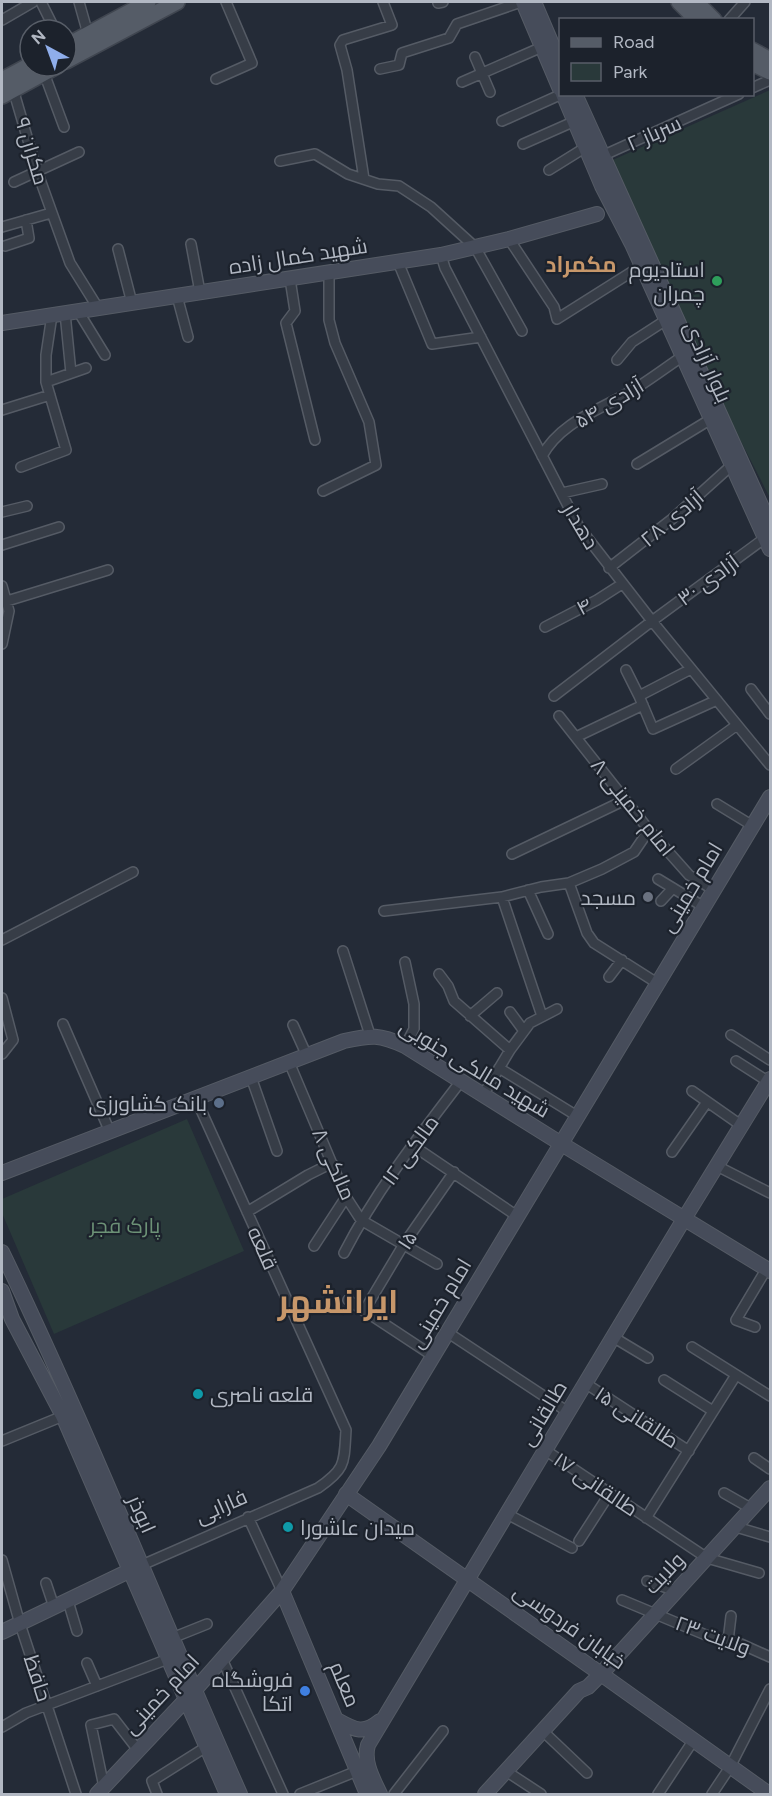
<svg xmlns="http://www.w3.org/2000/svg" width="772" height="1796" viewBox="0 0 772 1796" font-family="Figtree,Cairo,sans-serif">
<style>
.green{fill:#29393a}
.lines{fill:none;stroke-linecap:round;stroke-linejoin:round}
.street-casing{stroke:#555b65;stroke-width:12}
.secondary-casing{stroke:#555b65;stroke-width:16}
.primary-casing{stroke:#404650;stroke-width:18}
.street{stroke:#373d47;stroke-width:9}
.secondary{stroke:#464c5a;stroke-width:14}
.primary{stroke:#555c67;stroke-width:15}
.leisure-dot{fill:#2e9e5b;stroke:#1c222c;stroke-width:2}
.worship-dot{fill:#6b7280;stroke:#1c222c;stroke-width:2}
.service-dot{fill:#5c6f8a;stroke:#1c222c;stroke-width:2}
.culture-dot{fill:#0f9aa8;stroke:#1c222c;stroke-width:2}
.shop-dot{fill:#3f7fe0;stroke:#1c222c;stroke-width:2}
.labels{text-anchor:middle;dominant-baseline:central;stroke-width:4.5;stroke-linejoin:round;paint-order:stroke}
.street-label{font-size:21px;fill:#b2b8c3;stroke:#1c222c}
.poi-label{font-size:21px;fill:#b2b8c3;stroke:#1c222c;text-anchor:end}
.park-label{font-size:21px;fill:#6c9176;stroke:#1c222c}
.neighbourhood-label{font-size:22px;font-weight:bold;fill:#c7976a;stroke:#1c222c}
.town-label{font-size:33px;font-weight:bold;fill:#c7976a;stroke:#1c222c}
</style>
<rect width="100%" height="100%" fill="#242b37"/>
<path class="green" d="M770,90V498L715,391L608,162Z
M187,1119L244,1251L54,1334L2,1213V1199Z"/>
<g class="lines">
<g class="street-casing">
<path id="street" d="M41,2L55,30
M79,2L88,34
M438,3L443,2
M2,20L33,2
M729,20L745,2
M475,57L490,92
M380,69L399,65L402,53L449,38L457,24L521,2
M44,73L64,127
M216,79L252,63L226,2
M462,82L542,47
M752,88L770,80
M13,89L37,171L70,263L98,308
M502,121L562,94
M523,144L575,121
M602,156L739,94
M280,161L315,154L348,174L378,184L399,186L431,207L475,247L522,331
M549,170L586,147
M364,179L347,70L340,45L343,40L392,25L383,2
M14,182L79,152
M2,227L51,213
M509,239L554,307L557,319L641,266
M191,244L200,292
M5,246L29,238L26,220
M118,249L132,303
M441,255L445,268L579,527L652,621L770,765
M398,262L432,344L481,337
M290,279L295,311L286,323L315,440
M177,296L188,337
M78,311L105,355
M65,313L71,373
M617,360L632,342L666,320
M46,382L86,368
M2,410L50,395
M542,456C560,423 597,411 628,393C647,382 665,368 683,356
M637,464L711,419
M21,467L66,450L46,382V355L52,315
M323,491L376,465L369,422L335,343L329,320V273
M562,493L602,484
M2,512L27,506
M2,545L59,527
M609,568L672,519L732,465
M2,586L9,611L2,644
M7,601L108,570
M545,627L597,600L622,584
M626,670L639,696L653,729L717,700
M751,689L770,714
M554,696L652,621L765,538
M639,696L691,669
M559,716L649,830L689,875L714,890
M576,737L643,705
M676,769L737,725
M717,804L753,826
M512,854L625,800
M658,879L704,907
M569,883L587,933L594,943L657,983
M528,890L548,934
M661,901L673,888
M384,911L502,897
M2,940L133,872
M343,951L370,1035
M405,962L414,1004V1029L405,1046
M439,974L448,986L454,1001L510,1050
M609,977L622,960
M2,998L13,1040L2,1054
M510,1012L524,1031
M470,1016L497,993
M542,1016L502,897L541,887L569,883L602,869L634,852L649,830
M63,1024L110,1132
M293,1025L307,1056
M731,1035L770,1060
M736,1061L769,1082
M289,1062L346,1197L361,1220L437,1264
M499,1068L577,1116
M251,1077L277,1151
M692,1091L742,1126
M483,1095L510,1050L530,1023L557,1009
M412,1145L517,1216
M672,1152L707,1102
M717,1166L770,1193
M247,1212L308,1175L332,1163
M314,1246L346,1197
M344,1253C376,1191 419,1136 461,1081
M348,1300L433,1356
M364,1311L404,1244L454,1172
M755,1327L736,1320L767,1268
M447,1332L568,1412
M613,1337L648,1358
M692,1347L770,1396
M664,1380L713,1411
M585,1383L689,1451
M2,1441L63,1416
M545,1450L707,1558L759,1573
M754,1458L770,1469
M724,1493L752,1509
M507,1514L572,1548
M248,1517L282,1591
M646,1518L736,1375
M736,1527L770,1537
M579,1541L610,1493
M2,1560L20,1624L76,1794
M142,1565L318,1488C346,1469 344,1463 346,1430L196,1099
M647,1581L676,1591
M46,1583L54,1607
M622,1600L713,1638L741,1644L770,1657
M68,1601L77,1631
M172,1638L207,1624
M728,1641L731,1616
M222,1659L283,1794
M87,1663L97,1686
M2,1727L26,1713L168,1659
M548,1736L587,1773
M512,1775L541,1794
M104,1787L91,1725L114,1719L138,1750
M157,1794L152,1781L206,1747
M300,1794L357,1771
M394,1794L443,1731
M658,1794L693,1741
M712,1794L730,1767L770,1689"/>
</g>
<g class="secondary-casing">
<path id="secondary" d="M523,2L560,89
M534,2L560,63
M563,94L602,186L632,244L770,549
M575,94L770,525
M2,323L441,255L509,239L597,214
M2,1173L344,1041C372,1035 379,1034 405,1046L560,1143L770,1271
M2,1252C88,1430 160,1614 240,1794
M2,1291L12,1319L63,1416L227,1794
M346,1494L601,1674L769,1794
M282,1591L367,1794
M2,1632L131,1570
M337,1720C355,1730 363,1735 380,1721
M97,1794L194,1691L282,1591L379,1446L770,797
M380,1794C373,1779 363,1762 368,1745L684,1219L770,1079
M485,1794L579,1691L588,1687L601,1674L770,1488"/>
</g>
<g class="primary-casing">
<path id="primary" d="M679,2L697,20
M696,2L714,20
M66,46L148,2
M752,50L770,60
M66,61L177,2
M752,63L770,72
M2,80L30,65
M2,96L57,66"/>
</g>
<use href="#street" class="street"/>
<use href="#secondary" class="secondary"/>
<use href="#primary" class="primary"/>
</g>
<circle class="leisure-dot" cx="717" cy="281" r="6"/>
<circle class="worship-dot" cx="648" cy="897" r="6"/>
<circle class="service-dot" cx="219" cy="1103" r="6"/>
<g class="culture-dot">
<circle cx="198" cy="1394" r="6"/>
<circle cx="288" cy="1527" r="6"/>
</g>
<circle class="shop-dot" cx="305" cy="1691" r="6"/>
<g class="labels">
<g class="street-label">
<text transform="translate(654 133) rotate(-24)">سرباز ۲</text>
<text transform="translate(32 151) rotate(73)">مکران ۹</text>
<text transform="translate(298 256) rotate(-9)">شهید کمال زاده</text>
<text transform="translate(708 362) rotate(66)">بلوار آزادی</text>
<text transform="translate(609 403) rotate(-31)">آزادی ۵۴</text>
<text transform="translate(672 518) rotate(-40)">آزادی ۲۸</text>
<text transform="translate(581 526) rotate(59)">دهدار</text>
<text transform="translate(708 580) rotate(-36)">آزادی ۳۰</text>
<text transform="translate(584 606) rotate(-28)">۴</text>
<text transform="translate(633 807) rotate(51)">امام خمینی ۸</text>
<text transform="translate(691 887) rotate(-59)">امام خمینی</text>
<text transform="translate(475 1068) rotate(31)">شهید مالکی جنوبی</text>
<text transform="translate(410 1150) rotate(-54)">مالکی ۱۲</text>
<text transform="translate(334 1164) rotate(66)">مالکی ۸</text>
<text transform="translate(407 1240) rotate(-57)">۱۵</text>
<text transform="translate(263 1248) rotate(66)">قلعه</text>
<text transform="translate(440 1303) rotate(-59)">امام خمینی</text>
<text transform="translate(543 1413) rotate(-59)">طالقانی</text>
<text transform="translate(637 1417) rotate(33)">طالقانی ۱۵</text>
<text transform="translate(596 1484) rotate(34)">طالقانی ۱۷</text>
<text transform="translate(221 1506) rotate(-24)">فارابی</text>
<text transform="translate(142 1514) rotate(66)">ابوذر</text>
<text transform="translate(664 1573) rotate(-47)">ولایت</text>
<text transform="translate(570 1626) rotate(35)">خیابان فردوسی</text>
<text transform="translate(713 1635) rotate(20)">ولایت ۲۳</text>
<text transform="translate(38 1678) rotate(72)">حافظ</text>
<text transform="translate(345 1684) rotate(67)">معلم</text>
<text transform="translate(161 1694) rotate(-47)">امام خمینی</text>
</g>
<g class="poi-label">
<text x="705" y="269">استادیوم<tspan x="705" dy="24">چمران</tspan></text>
<text x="636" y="897">مسجد</text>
<text x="207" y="1103">بانک کشاورزی</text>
<text x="210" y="1394" text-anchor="start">قلعه ناصری</text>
<text x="300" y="1527" text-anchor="start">میدان عاشورا</text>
<text x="293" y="1679">فروشگاه<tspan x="293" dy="24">اتکا</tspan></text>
</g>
<g class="park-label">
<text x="125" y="1225">پارک فجر</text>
</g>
<g class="neighbourhood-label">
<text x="581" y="264">مکمراد</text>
</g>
<g class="town-label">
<text x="338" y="1301">ایرانشهر</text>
</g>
</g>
<rect width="772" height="1796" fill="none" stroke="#b2b8c3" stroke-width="6"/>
<rect x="559" y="18" width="195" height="78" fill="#1c222c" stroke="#585e68" stroke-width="1.5"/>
<rect x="571" y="38" width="30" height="9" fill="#555c67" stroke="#585e68" stroke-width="1.5"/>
<text x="613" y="48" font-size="18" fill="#b2b8c3">Road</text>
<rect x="571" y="63" width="30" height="18" fill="#29393a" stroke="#585e68" stroke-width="1.5"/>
<text x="613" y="78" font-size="18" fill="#b2b8c3">Park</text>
<g transform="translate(48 48) rotate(319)"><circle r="28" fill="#1c222c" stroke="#585e68" stroke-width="1.5"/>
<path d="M0-4.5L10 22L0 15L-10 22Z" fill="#8faeeb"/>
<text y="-9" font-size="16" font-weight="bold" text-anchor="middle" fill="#b2b8c3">N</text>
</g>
</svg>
